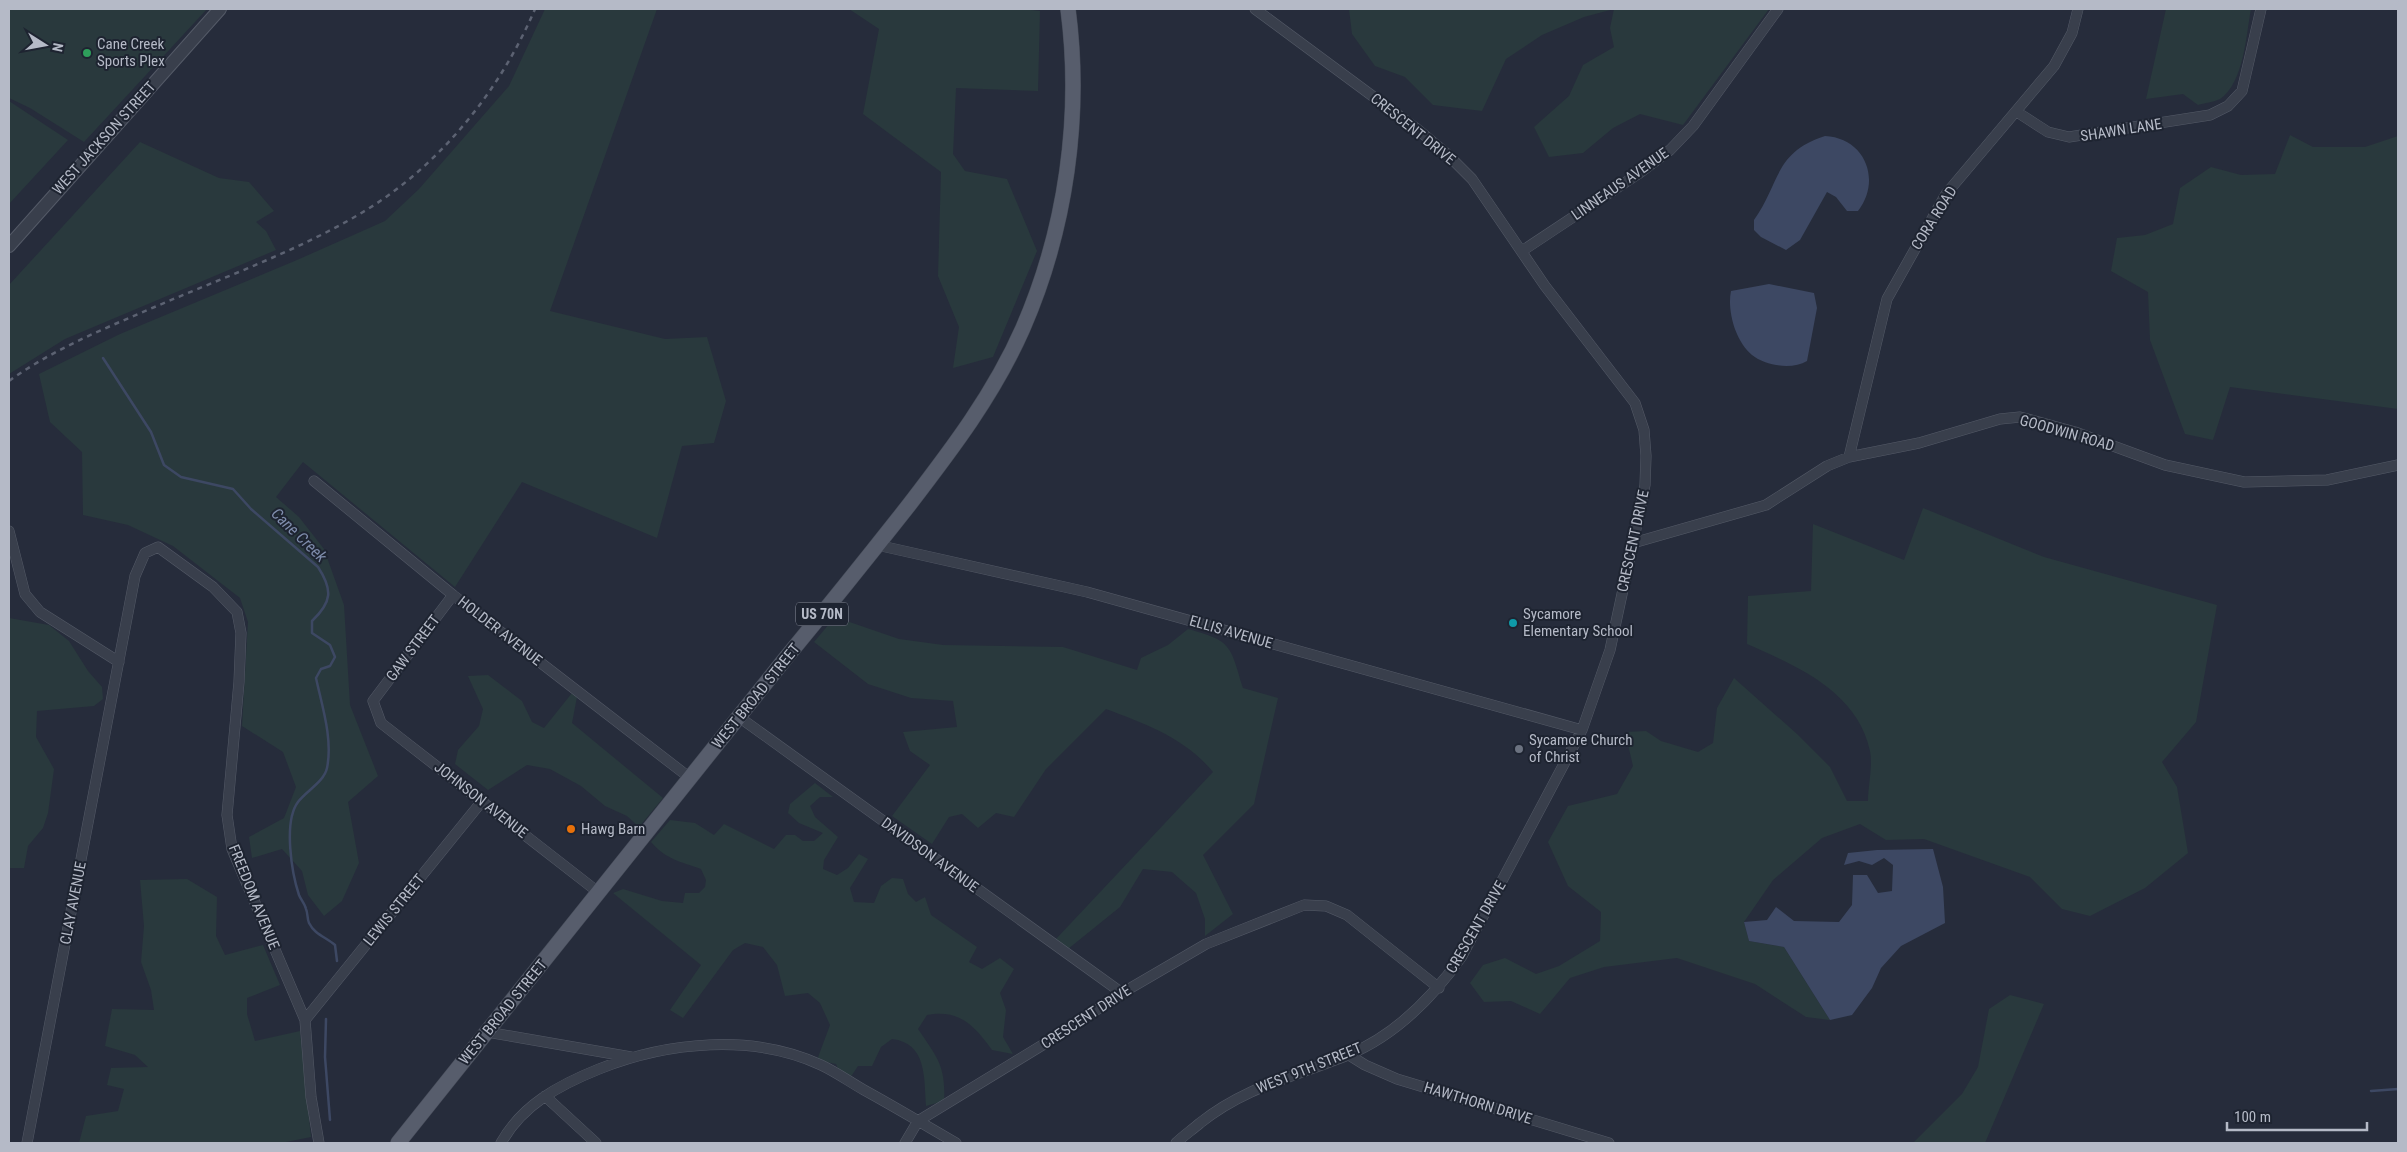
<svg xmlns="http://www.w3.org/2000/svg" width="2407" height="1152" viewBox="0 0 2407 1152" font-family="'Roboto Condensed',sans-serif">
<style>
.green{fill:#29393d}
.water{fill:#3d4863}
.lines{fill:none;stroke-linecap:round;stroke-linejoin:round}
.stream{stroke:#3d4863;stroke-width:2.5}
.minor-casing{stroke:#545a67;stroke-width:11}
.tertiary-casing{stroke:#545a67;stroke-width:14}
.primary-casing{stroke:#424855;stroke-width:16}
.minor{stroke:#393f4c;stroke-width:10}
.tertiary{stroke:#393f4c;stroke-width:12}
.primary{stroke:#575d6c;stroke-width:15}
.rail{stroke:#5c6272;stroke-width:2.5;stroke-dasharray:5 5;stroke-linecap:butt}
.leisure-dot{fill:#2e9e5b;stroke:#1e2431;stroke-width:2}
.culture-dot{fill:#0f9aa8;stroke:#1e2431;stroke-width:2}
.worship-dot{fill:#6b7280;stroke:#1e2431;stroke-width:2}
.food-dot{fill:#e8710a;stroke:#1e2431;stroke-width:2}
.labels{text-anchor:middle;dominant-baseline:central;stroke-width:4;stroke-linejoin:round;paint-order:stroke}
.shield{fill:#1e2431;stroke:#888d9a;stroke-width:1}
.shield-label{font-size:14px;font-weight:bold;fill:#b5bac7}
.poi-label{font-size:15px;fill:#b5bac7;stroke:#1e2431;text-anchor:start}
.street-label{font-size:15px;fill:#b5bac7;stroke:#1e2431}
.water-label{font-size:16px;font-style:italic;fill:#7f8dac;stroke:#1e2431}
</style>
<rect width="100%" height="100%" fill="#262c3b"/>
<path class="green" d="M9,9H207L84,142L30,108L9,98Z
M545,9H657L550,311L665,339L707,337L726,401L714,443L682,446L657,538L522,482L455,587L303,462L276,497L299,517L324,549L344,605L350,705L378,776L348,802L359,863L342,901L324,916L308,895L302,871L282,849L252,858L249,837L284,818L296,787L283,752L242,726L248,622L240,598L173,546L128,525L83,515L82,452L50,422L39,374L120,334L297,260L385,221L419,189L509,86Z
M849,9H1023L1040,11L1038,91L956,88L953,154L965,171L1007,179L1037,251L993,357L953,368L959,327L938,276L941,172L863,114L879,29Z
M1349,9H1769L1683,125L1640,114L1613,128L1583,153L1549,157L1534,127L1569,96L1583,65L1614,47L1610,28L1614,9L1584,17L1542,35L1506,59L1482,111L1433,105L1405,77L1375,66L1352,34Z
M2166,9H2251C2246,35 2244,83 2220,99C2214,102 2204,103 2198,105L2183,94L2146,99Z
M9,101L68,140L9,204Z
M2290,135L2313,147H2365L2398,136V409L2230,387L2213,440L2185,434L2150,340L2148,292L2111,271L2117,238L2145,235L2173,224L2180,188L2211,167L2241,175L2275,174Z
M140,142L219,178L249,182L274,211L256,222L266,231L276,250L65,339L9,374V285Z
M1923,508L2044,557L2217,605L2196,722L2162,762L2177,787L2188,853L2145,888L2090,916L2062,909L2030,877L1924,839L1886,840L1860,824L1822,838L1773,880L1744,922L1749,941L1784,947L1830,1020L1806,1017L1755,984L1677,958L1604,967L1570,978L1540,1014L1511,1001L1484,1002L1470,983L1483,965L1505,958L1536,974L1559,966L1600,941L1601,912L1568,886L1548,842L1568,806L1617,794L1633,766L1625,732L1646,731L1661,741L1698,752L1713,743L1717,708L1734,678L1797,734L1830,767L1847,801H1868C1868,786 1873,766 1870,751C1857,691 1797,666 1747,644L1748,596L1811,591L1813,524L1904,560Z
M835,617L899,639L943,645L1063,647L1137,670L1141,658L1168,645L1188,629C1232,641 1230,645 1243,688L1278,698L1254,804L1203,855L1233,914L1205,936V919L1196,893L1172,872L1143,869L1120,907L1068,949L1056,939L1213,772C1185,738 1146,724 1106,709L1046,769L1014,817L996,813L978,828L962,814L949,817L932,844L892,816L930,765L910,751L903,732L957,727L953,701L911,698L868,684L814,642Z
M9,618L49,625L69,641L88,671L102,687L103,699L94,706L37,711L36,737L54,769L48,813L43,828L28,846L24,868H9Z
M488,675L522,701L532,722L544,728L572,693L577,697L572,723L663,798L639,827L627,816L605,806L581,786L550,769L527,765L488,790L455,764L458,750L479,726L483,709L468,676Z
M815,783L833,797H820L810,806L815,817L838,837L824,860L823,869L837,875L848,868L859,854L868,859L850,888L854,902L874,903L881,886L892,878L903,879L908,894L916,902L925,897L931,915L977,947L969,962L982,969L1000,958L1014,969L1000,993L1006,1010L1003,1037L1013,1054L992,1050C974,1025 959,1009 927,1015L918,1029C937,1057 946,1066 944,1101L926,1106C924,1078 927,1043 892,1039L881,1047L872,1066H858L850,1078L839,1071L836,1064L817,1060L830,1025L820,1003L808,993L785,996L777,965L763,947L745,943L733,950L683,1018L670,1010L701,965L613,893L623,889L662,901L683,903L685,893H699L705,887L706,880L701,869C679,861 667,860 651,842L670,820L695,823L714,835L724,824L774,849L786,835H795L803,841H814L823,833L799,823L788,813L790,804Z
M187,879L217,897L216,936L225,955L263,945L280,985L247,998V1014L255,1041L300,1031L311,1137L281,1143H79L86,1116L118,1111L124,1089L107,1085L111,1068L148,1067L135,1055L105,1046L112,1009L154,1010L151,990L141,962L144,926L140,880Z
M2010,995L2044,1004L1985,1143H1913L1962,1094L1978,1067L1989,1009Z"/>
<path class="water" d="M1825,136C1865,138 1882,180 1858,211H1847L1836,197L1827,192L1800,240L1786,250L1761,237L1754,230V220C1780,184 1774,152 1825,136Z
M1769,284L1814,293L1817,308L1807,361C1792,370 1766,366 1752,355C1735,341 1727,310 1731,291Z
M1933,849L1943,887L1945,923L1901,946L1881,968L1872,988L1852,1015L1830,1020L1784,947L1749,941L1744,922L1767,920L1776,907L1794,921L1839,922L1852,905L1853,875H1867L1878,893L1892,891L1893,865L1884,858L1872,865L1859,861L1844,865L1848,853L1877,850Z"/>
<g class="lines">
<path class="stream" d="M103,358L151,432L164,465L181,477L233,489L251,509L318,567C333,590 332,602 312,621V633L330,645L335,657L330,666L321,669L316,678C322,706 333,739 327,768C324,782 306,791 298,802C283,822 292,874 299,895C301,900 305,904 306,909C308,913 307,919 309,923C315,935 326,937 335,945L337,961
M326,1019L325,1057L330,1120
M2371,1091L2398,1089"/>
<g class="minor-casing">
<path id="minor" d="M2017,112L2048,132L2069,137L2210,115L2228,106L2242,91L2261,9
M1522,251L1638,174L1670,150L1693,126L1778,9
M1849,457L1887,299L1946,194L2054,66L2072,33L2078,9
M314,481L453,595L690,778
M9,531L25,594L40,612L119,662
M1633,543L1766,505L1827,466L1849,457L1919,443L2000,419L2020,417L2075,432L2165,465L2244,482L2327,480L2398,465
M877,545L1087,592L1582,730
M453,595L373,701L381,723L598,892
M739,717L1122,993
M305,1020L483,800
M487,1032L631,1057
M1349,1055L1365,1065L1397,1079L1609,1143
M545,1096L596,1143
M27,1143L135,576L145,553L158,547L213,587L237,612L241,633L239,682L227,815L232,849L305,1020L311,1097L319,1143
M501,1143C522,1105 559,1085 599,1069C667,1042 752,1033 821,1065C836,1072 850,1082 864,1090C895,1107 925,1125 956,1143
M905,1143L918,1121L1054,1038L1122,993L1206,944L1304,905L1326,906L1347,915L1439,988
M1176,1143C1183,1136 1192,1130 1200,1123C1246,1086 1295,1077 1348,1055C1396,1035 1433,997 1462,956L1582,730L1610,650L1633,543L1645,485L1646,456L1644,430L1635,403L1545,286L1472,179L1446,153L1417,129L1255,9"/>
</g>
<g class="tertiary-casing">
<path id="tertiary" d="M9,246L220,9"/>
</g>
<g class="primary-casing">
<path id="primary" d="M398,1143C527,982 656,820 785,659C827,608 868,557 909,505C952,449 994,394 1023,328C1066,229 1082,116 1068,9"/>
</g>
<use href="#minor" class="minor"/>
<use href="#tertiary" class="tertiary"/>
<use href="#primary" class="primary"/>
<path class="rail" d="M9,381C52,350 101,330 150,309C219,279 293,253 358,215C437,169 499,93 535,9"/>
</g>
<circle class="leisure-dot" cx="87" cy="53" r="5"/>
<circle class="culture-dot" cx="1513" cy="623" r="5"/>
<circle class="worship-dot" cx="1519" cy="749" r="5"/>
<circle class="food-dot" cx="571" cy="829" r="5"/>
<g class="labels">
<rect class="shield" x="796" y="602.5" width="52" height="23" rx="4"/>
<g class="shield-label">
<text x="822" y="614">US 70N</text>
</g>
<g class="poi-label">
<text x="97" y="44">Cane Creek<tspan x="97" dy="17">Sports Plex</tspan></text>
<text x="1523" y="614">Sycamore<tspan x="1523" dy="17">Elementary School</tspan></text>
<text x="1529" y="740">Sycamore Church<tspan x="1529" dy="17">of Christ</tspan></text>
<text x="581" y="829">Hawg Barn</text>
</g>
<g class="street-label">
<text transform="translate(1413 129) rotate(39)">CRESCENT DRIVE</text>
<text transform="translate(2121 130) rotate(-9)">SHAWN LANE</text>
<text transform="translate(104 138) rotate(-48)">WEST JACKSON STREET</text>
<text transform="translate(1620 184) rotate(-35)">LINNEAUS AVENUE</text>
<text transform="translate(1934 218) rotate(-58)">CORA ROAD</text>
<text transform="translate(2067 433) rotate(16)">GOODWIN ROAD</text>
<text transform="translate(1633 541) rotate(-78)">CRESCENT DRIVE</text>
<text transform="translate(500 631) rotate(38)">HOLDER AVENUE</text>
<text transform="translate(1231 632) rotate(16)">ELLIS AVENUE</text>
<text transform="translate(413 648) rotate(-53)">GAW STREET</text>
<text transform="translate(756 696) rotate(-51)">WEST BROAD STREET</text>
<text transform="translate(481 800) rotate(38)">JOHNSON AVENUE</text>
<text transform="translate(930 855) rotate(36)">DAVIDSON AVENUE</text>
<text transform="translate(254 897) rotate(68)">FREEDOM AVENUE</text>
<text transform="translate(73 903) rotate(-79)">CLAY AVENUE</text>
<text transform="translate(394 910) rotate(-51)">LEWIS STREET</text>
<text transform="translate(1476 927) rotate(-60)">CRESCENT DRIVE</text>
<text transform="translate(503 1012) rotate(-51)">WEST BROAD STREET</text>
<text transform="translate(1086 1017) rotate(-33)">CRESCENT DRIVE</text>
<text transform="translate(1309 1068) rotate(-22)">WEST 9TH STREET</text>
<text transform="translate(1478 1103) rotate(17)">HAWTHORN DRIVE</text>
</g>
<g class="water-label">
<text transform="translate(299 535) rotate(44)">Cane Creek</text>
</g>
</g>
<rect width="2407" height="1152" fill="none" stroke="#b5bac7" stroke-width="20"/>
<g transform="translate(45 45) rotate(101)" stroke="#1e2431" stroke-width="4" paint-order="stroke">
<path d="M0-4L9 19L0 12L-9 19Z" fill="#b5bac7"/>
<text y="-8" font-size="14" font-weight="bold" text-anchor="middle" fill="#b5bac7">N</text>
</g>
<path d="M2227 1122v8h140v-8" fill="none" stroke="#b5bac7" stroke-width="2.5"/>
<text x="2234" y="1122" font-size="15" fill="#b5bac7" stroke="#1e2431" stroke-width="4" paint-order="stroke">100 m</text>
</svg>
